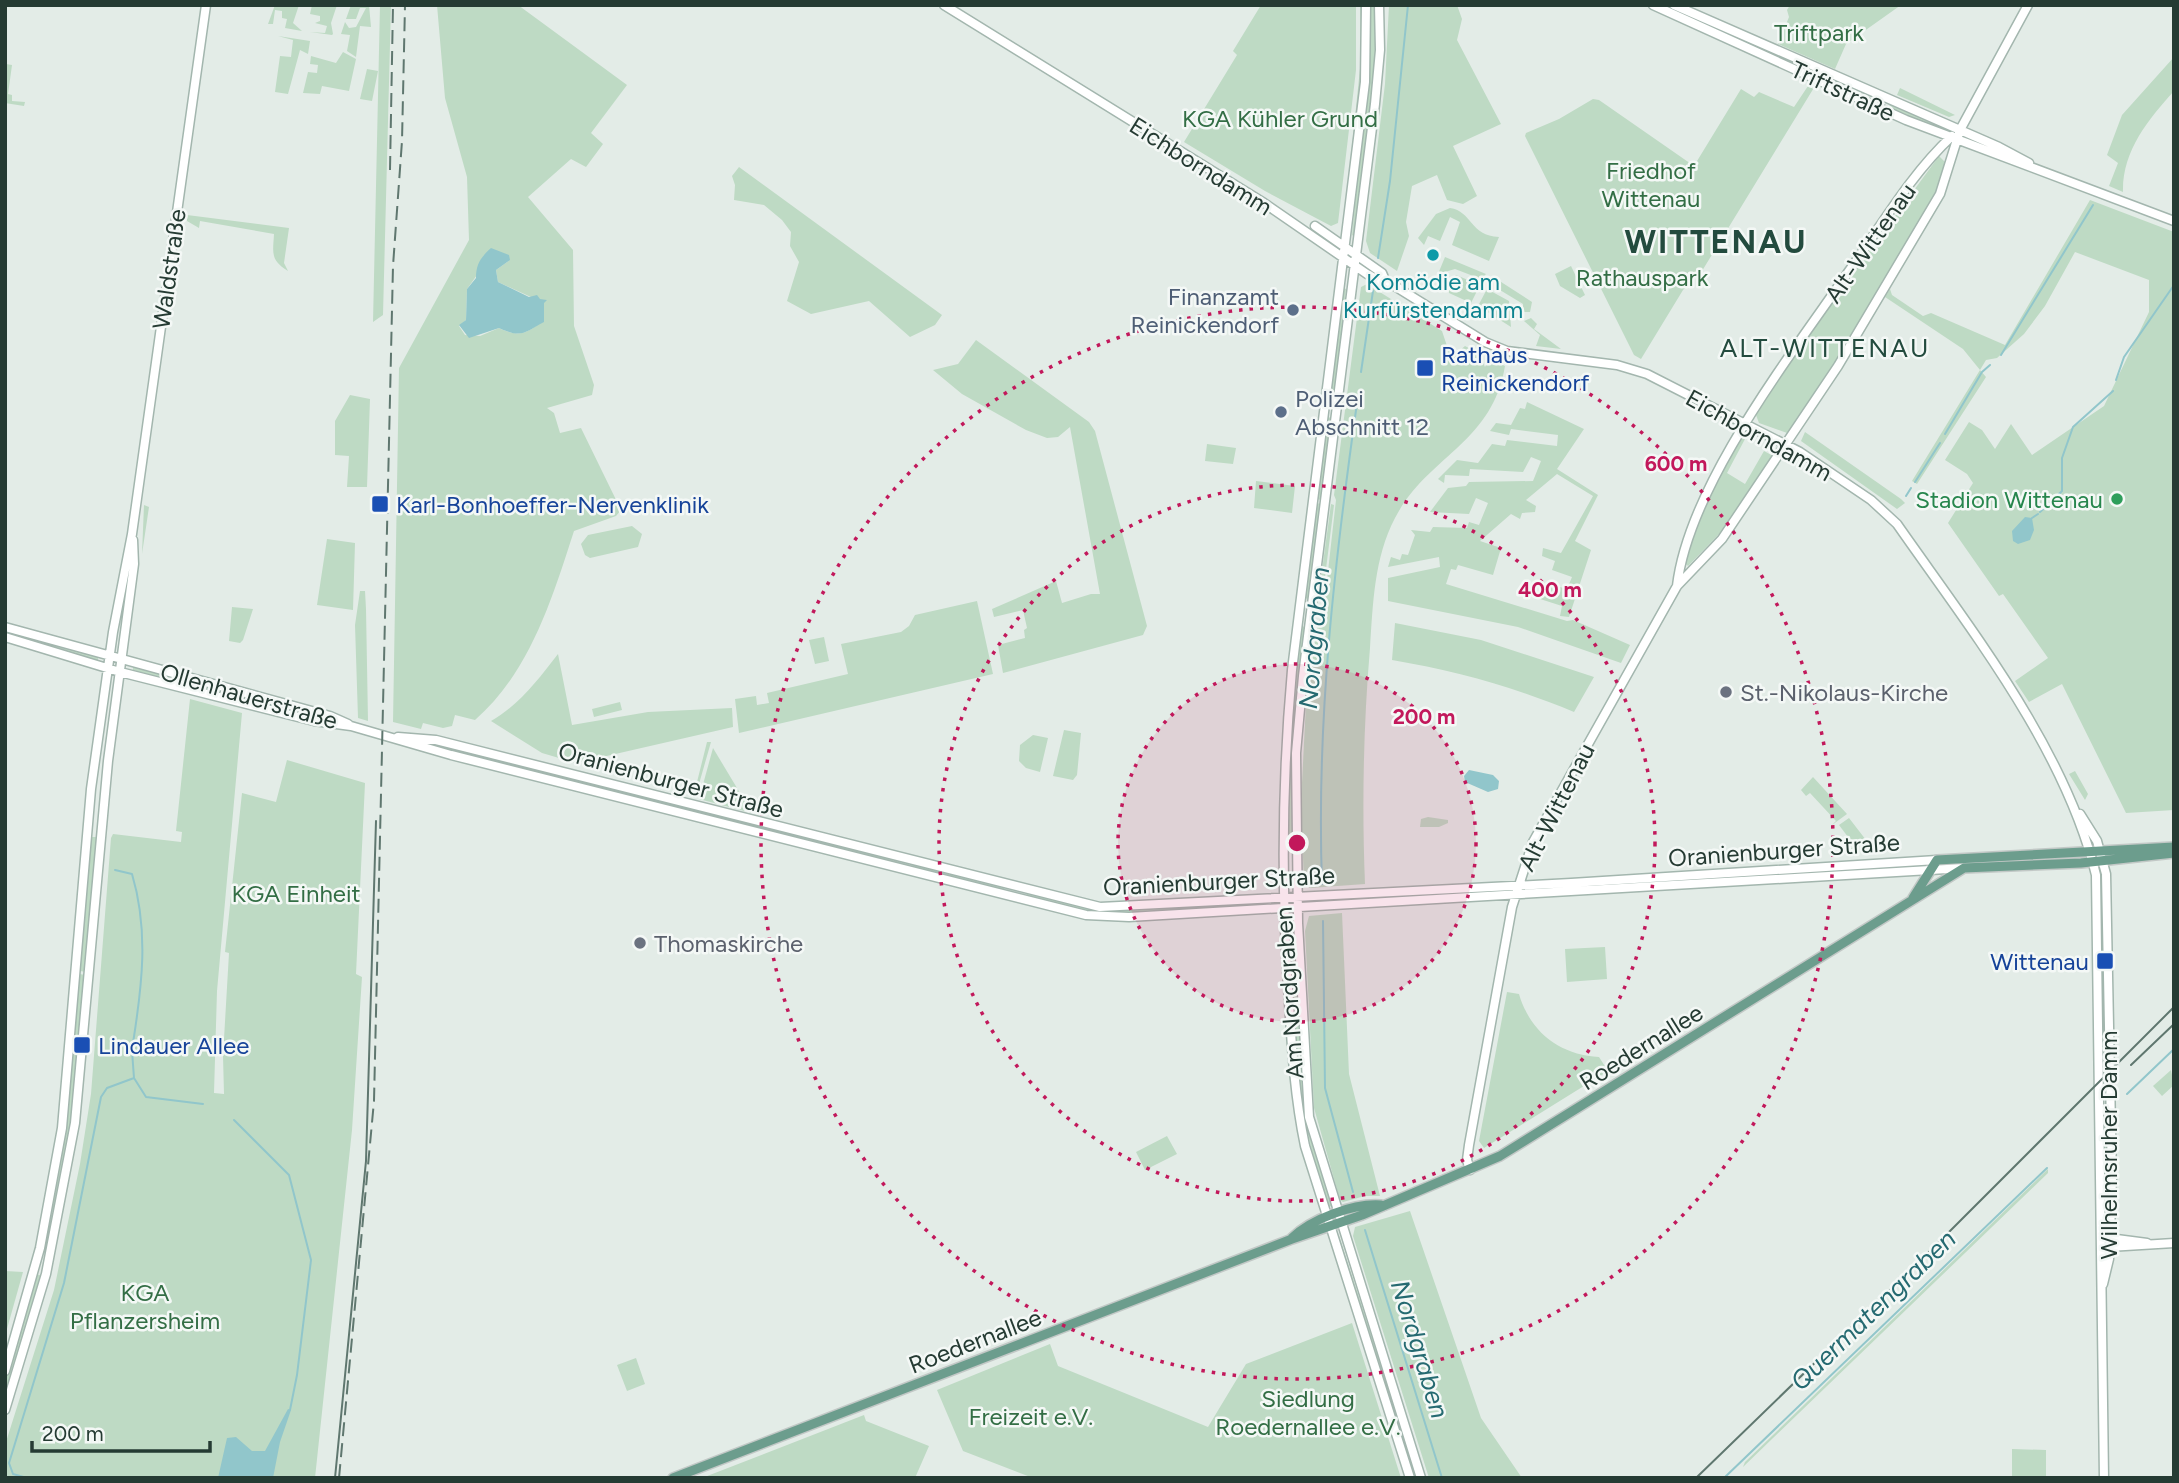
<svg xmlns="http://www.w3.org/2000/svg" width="2179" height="1483" viewBox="0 0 2179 1483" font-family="Figtree,sans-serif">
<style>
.green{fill:#bedac4;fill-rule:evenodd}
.water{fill:#91c6cb}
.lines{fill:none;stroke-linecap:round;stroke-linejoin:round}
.stream{stroke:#91c6cb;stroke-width:2}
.secondary-casing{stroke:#a3b6ae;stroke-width:11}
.primary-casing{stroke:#c2c8c6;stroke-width:12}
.secondary{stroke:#fff;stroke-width:8}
.primary{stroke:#6c9d8d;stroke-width:9}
.tram{stroke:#5f776f;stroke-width:2}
.rail{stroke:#5f776f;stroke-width:2;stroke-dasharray:14 7;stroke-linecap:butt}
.ring{fill:none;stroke:#c2185b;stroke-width:3.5;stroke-dasharray:3.5 7}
.culture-dot{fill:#0f9aa8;stroke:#f4f8f6;stroke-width:2.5}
.service-dot{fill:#5c6f8a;stroke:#f4f8f6;stroke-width:2.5}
.transit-dot{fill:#1a4fb4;stroke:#f4f8f6;stroke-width:2.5}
.leisure-dot{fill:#2e9e5b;stroke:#f4f8f6;stroke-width:2.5}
.worship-dot{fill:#6b7280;stroke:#f4f8f6;stroke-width:2.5}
.labels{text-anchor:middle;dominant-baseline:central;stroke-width:5;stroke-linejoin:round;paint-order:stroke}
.park-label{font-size:24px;fill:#336e45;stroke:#f4f8f6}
.street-label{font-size:24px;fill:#253b33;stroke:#f4f8f6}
.culture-label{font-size:24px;fill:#0d838f;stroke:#f4f8f6}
.service-label{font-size:24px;fill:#4e5e75;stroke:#f4f8f6;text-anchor:end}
.transit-label{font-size:24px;fill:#164399;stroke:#f4f8f6;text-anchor:start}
.leisure-label{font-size:24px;fill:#27864d;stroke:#f4f8f6;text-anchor:end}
.worship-label{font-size:24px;fill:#5b616d;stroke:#f4f8f6;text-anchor:start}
.neighbourhood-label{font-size:26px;letter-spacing:2px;fill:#234b3e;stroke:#f4f8f6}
.water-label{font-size:26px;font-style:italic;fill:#256a71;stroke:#f4f8f6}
.district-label{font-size:32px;font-weight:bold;letter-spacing:2px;fill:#234b3e;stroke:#f4f8f6}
.centre{fill:#c2185b;stroke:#f4f8f6;stroke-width:3.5}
.ring-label{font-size:21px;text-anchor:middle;font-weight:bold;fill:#c2185b;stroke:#f4f8f6;stroke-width:5;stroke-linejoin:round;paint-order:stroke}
</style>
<rect width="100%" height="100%" fill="#e3ece7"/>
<path class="green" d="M275,5H299L293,23L302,31L285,28L287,19L282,18V11L275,10L273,24H268Z
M312,5H337L331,23L333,34L332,35L310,32L325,33L327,26L315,23L320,21V16L310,14Z
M351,5H369L371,27L360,26L356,57L347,51L350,35L341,34L345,22L349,28L356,27L366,8H360L356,19H346Z
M380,5H391L383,315L373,322Z
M437,5H518L627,85L591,133L603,144L586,167L571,159L528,197L573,250L574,326L594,385L592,395L547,408L554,413L560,433L581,428L621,510L616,516L574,531C552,599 530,672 475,720L455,715L452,726L443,728L423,723L421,729L393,722L399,368L469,240L467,177L445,98ZM510,260L496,270L498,282L544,303L536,326C523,336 513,335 499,328L480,336L465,335L459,326L466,320L467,289L477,275Z
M1261,5H1356V70L1338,223L1331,226L1265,191L1184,142L1237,55L1233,51Z
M1360,5H1362L1363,68L1344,224L1361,59Z
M1369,5H1376L1374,87L1355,237L1352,235L1368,76Z
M1389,5H1457L1462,19L1457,40L1501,124L1453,146L1477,196L1463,204L1447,200L1437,175L1412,186L1406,222L1409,236L1397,271L1370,253L1366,241L1385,84Z
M1790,5H1901L1846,44L1835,69L1778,44L1789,17L1787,10Z
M1732,35L1813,69V73L1730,38Z
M278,36L310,41L308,54L300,50L288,94L275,92L280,56L291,57L293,40Z
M343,52L356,59L349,91L322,86L320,94L303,93L308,72L317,73L318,65L310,64L311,56L336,63Z
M2174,57V91C2148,120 2122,151 2123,192L2109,186L2118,163L2107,155L2122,115Z
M6,64L12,65L8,94L12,95V101L25,102L24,106L5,103Z
M367,69L378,71L372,101L360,99Z
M1810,83L1815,86L1702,271L1683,290L1641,359L1634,355L1525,136L1526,133L1559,119L1593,99L1599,100L1694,166L1741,89L1754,97L1759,92L1794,107Z
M1900,88L1955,115L1949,117L1897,95Z
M1890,103L1944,125L1940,129L1889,107Z
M1939,156L1945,162L1937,191L1831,371L1790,434L1759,423L1756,415L1808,335Z
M739,167L942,315L935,325L910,337L869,301L811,314L787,301L799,262L790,246L791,232L782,220L764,205L734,200L735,185L732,176Z
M2090,200L2174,232V810L2126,813L2062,684L2029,702L2015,681L2048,658L2003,594L1999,596L1948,523L1973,483L1967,474L1945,460L1969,422L1982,430L1995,449L2011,424L2032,455L2104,406L2149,312V280L2075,252L2045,306L2024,334L1997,358L1986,360L1980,370L1986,377L1917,484L1912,481L1980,370L1963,349L1885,297L1890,289L1892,295L1923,316L1931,313L2005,345Z
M1450,208C1472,211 1470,236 1499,237L1489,261L1452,245L1460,222L1450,217L1440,241L1428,236L1424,245L1418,238L1436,214Z
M187,215L289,228L284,263L288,271C270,260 273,253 274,234L200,221L199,228L187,221Z
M1445,257L1486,274L1481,279L1455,269L1438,274Z
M1571,266L1585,295L1580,298L1560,286L1555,274Z
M1456,275L1480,285L1471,303L1449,293V281Z
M1498,280L1532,302L1530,312H1523V304L1495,287Z
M1367,284L1442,331L1447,346L1458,352L1465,346L1478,353L1485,367L1490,359L1505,366C1492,444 1427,456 1395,518C1374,558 1373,604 1370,648C1363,730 1362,810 1365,884L1310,888L1304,884L1301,803L1306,703L1317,628L1324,607L1336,500L1334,495L1361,287Z
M1343,288L1346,289L1335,399H1328Z
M1487,289L1509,301L1511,327L1478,306Z
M1531,318L1537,324L1534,329L1561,349L1536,346L1540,335L1524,321Z
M976,340L1089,422L1095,431L1147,626L1143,635L1003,673L998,645L1025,638L1024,630L1027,628L1023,610L994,617L992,609L1056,581L1062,603L1091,594H1100L1070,427L1058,437L1047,438L1026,430L962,394L933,370L958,364Z
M350,395L370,399L367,487H347L349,456L335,455V421Z
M1527,402L1584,429L1557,469L1598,495L1575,541L1591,550L1569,617L1560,616L1562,606L1537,598L1542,582L1567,589L1572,577L1552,570L1555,561L1542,556L1543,548L1561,553L1593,496L1557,474L1526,500L1536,506L1535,512L1522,513L1520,519L1511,514L1480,541L1501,548L1493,575L1458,565L1456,570L1451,569L1446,584L1567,621L1573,620L1630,645L1621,663L1518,627L1388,601V578L1440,567L1439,557L1388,567L1391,557L1400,560L1402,554L1408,555L1415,535L1411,530L1430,532L1433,527L1467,528L1469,522L1479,525L1488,503L1476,498L1469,514L1430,512L1448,488L1466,486L1469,482L1533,481L1541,461L1531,457L1523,472L1470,469L1469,476L1445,475L1444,483L1438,479L1457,460L1478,463L1492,444L1505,446L1507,440L1557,446L1558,435L1511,429L1509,435L1490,431L1496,423L1511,425L1520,408L1525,409Z
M1327,417L1332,418L1322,500L1316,499Z
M1805,432L1901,499L1905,503L1897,509L1801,441Z
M1742,438L1745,439L1727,473L1745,484L1764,451L1775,457L1724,529L1688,566L1684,562C1694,517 1719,477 1742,438Z
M1207,444L1236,448L1233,464L1205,461Z
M1256,481L1295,486L1292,513L1254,508Z
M1315,503L1322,504L1310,599L1303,598Z
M1331,504L1334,505L1322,601L1318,600Z
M144,505L149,507L142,554Z
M632,526L642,534L638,547L590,558L585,555L581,544L588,535Z
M327,539L355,543L353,610L317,605Z
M360,591H365L366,609L368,721L358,718L355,625Z
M977,601L993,674L739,733L735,699L756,696L757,705L769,703L767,693L848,674L841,644L901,632L909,626L915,615Z
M232,607L253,609L243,640L240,643L229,641Z
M1395,623L1481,640L1594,677L1574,712C1514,687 1457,671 1392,660Z
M1300,626L1306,627L1294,734L1292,841L1288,842V764Z
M25,636L98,657V661L25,639Z
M824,637L829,661L815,664L809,640Z
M558,654L572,725L648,712L732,708L733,727L576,763L542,753L491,721C519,705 538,680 558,654Z
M133,667L220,690L219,693L133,670Z
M190,699L242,713L217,991L214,1093L224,1094L223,1056L229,953L225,952L242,793L276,802L287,760L365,783L356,974L362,977L352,1130L315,1478H5V1445L54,1290L80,1164L91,1094L111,838L113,834L181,842L182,832L176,831Z
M620,702L622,710L594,717L592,709Z
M1064,730L1081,733L1077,775L1073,780L1053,776Z
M1033,735L1048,738L1040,772L1026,768L1019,761L1020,745Z
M707,742H711L695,798H693Z
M713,748L752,813L699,799Z
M475,752L556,773L555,778L473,757Z
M2075,771L2088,794L2085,800L2069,774Z
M561,774L690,807L689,812L560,779Z
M1813,777L1847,814L1832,825L1836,821L1810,793L1806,796L1801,790Z
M1428,817L1448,820V823L1439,827H1420L1421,819Z
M1849,818L1866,840L1853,851L1851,849L1854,845L1839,825Z
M91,837H97L86,972L80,971Z
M811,839L910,865L909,868L810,843Z
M913,865L1004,888L1003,892L912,869Z
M1027,894L1103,910L1241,904L1243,906L1116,914L1093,912L1026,898Z
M1342,913L1349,1074L1380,1196H1365L1343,1202L1340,1200L1314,1108L1305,931L1309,916Z
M1287,922H1292L1300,1052H1296Z
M1605,947L1607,979L1567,982L1565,949Z
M79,974L86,975L73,1111L57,1210L51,1209L67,1116Z
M1507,992L1519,994C1530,1032 1560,1055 1599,1057L1608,1071L1484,1148L1479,1141Z
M1297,1059L1301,1060L1310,1133L1332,1206L1328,1207C1312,1152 1301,1117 1297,1059Z
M2171,1070L2174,1085L2162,1096L2153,1086Z
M2105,1123H2108L2107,1228H2104Z
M1167,1136L1177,1154L1145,1170L1136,1152Z
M2048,1169V1173L1743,1467L1745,1462Z
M1410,1211L1481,1418L1522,1478H1429L1353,1236L1355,1227Z
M1339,1236L1418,1478H1414L1336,1238Z
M5,1271L23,1272L5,1336Z
M36,1274L43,1276L5,1401V1381Z
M1352,1323L1401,1478H1033L963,1451L937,1390L1050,1344L1058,1366L1208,1427L1246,1364Z
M636,1358L645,1384L627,1391L617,1365Z
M864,1415L866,1421L929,1446L915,1478H702Z
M2012,1449L2046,1450V1478H2012Z"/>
<path class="water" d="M491,248L509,255L510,260L496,270L498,282L529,297L537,295L540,299L547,300L544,303V322C525,332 522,339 499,328L469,338L459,325L466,320L467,289L476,278C476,265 480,258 491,248Z
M2025,517L2032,518L2034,530L2030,540L2018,544L2013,541L2012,531Z
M1469,770L1493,775L1499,781L1498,789L1488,792L1465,782L1464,776Z
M288,1409L291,1410L280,1442L273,1478H218L227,1438L236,1437L252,1451H265Z"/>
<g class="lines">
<path class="stream" d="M1378,258L1390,181L1408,5
M2001,355L2093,205
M1361,372L1373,291
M2116,380L2124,357L2174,285
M1945,434L1982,372L1990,365
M1915,482L1940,443
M1906,496L1911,488
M2052,501L2062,491V458L2073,427L2113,391
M2040,512L2050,503
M2032,518L2038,514
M115,870L132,874C149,931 142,986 133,1043
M1322,884C1316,719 1335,558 1358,396
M1323,921L1325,1088L1353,1192
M132,1051L134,1078L146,1097L203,1104
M2127,1094L2174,1049
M234,1120L289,1175L311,1260L297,1375L290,1410
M1365,1230L1442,1478
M27,1478L13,1474L9,1463L64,1283L101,1097L107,1088L134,1078
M1724,1478L2047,1168"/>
<g class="secondary-casing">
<path id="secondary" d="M944,5L1264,203L1367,274L1381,282L1385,280L1485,342L1507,351L1617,365L1647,374L1800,452L1871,500L1897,524C1971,630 2065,748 2096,875L2104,1478
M1366,5L1365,82L1292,670C1282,781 1281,891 1289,1002C1292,1051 1295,1098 1305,1146L1410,1478
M1379,5L1380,50L1375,104L1303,676L1296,753L1298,923L1309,1117L1421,1478
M1653,5L1906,120L2174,221
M1674,5L1999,147L2029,163
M1315,226L1382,273L1385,280
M1677,586C1689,485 1791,355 1849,271C1881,226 1911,174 1952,136
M5,627L330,716L348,724
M5,637L120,672L314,721L351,726L451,755L1086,915L1129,917L1964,868
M398,737L436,740L1100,907L1571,883L1937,860
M2080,814L2097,841L2106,874L2112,1178L2109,1259L2103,1284
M1470,1170L1467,1160L1469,1145L1512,907L1533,842L1677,586L1722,539L1838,366L1940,194L1960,130L2028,5
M2109,1238L2147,1243
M2109,1247L2174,1243
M5,1371L40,1248L62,1128L91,789L113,632L132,534L206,5
M5,1410L46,1274L75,1123L108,761L134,564L133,540"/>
</g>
<g class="primary-casing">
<path id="primary" d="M1913,898L1937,860L2174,847
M1292,1238C1311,1219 1354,1203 1381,1205
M673,1478L1292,1239L1362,1215L1500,1156L1964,868L2081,863L2174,853"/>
</g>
<use href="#secondary" class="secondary"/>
<use href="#primary" class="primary"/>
<path class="tram" d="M2131,1065L2174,1024
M335,1478L366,1161L376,821
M1696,1478L1925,1256L2174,1007"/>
<path class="rail" d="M390,170L393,5
M339,1478L374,1101L393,266L402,141L405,5"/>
</g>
<circle cx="1297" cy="843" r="179" fill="#c2185b" fill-opacity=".12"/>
<g class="ring">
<circle cx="1297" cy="843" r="179"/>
<circle cx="1297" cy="843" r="358"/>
<circle cx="1297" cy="843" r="536"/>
</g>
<circle class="culture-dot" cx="1433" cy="255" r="7"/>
<g class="service-dot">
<circle cx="1293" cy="310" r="7"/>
<circle cx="1281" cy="412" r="7"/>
</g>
<g class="transit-dot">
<rect x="1416" y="359" width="18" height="18" rx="3.5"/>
<rect x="371" y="495" width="18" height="18" rx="3.5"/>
<rect x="2096" y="952" width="18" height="18" rx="3.5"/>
<rect x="73" y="1036" width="18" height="18" rx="3.5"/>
</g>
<circle class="leisure-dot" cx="2117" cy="499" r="7"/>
<g class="worship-dot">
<circle cx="1726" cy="692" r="7"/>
<circle cx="640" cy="943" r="7"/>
</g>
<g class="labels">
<g class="park-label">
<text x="1819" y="32">Triftpark</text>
<text x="1280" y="118">KGA Kühler Grund</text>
<text x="1651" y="170">Friedhof<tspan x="1651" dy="28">Wittenau</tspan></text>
<text x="1642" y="277">Rathauspark</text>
<text x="296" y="893">KGA Einheit</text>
<text x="145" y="1292">KGA<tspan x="145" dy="28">Pflanzersheim</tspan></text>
<text x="1308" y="1398">Siedlung<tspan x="1308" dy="28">Roedernallee e.V.</tspan></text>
<text x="1031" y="1416">Freizeit e.V.</text>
</g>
<g class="street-label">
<text transform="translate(1843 91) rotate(25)">Triftstraße</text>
<text transform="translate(1201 166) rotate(32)">Eichborndamm</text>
<text transform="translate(1870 243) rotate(-55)">Alt-Wittenau</text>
<text transform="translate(169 269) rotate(-82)">Waldstraße</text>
<text transform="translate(1759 435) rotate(29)">Eichborndamm</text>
<text transform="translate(249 696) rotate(16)">Ollenhauerstraße</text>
<text transform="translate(671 780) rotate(15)">Oranienburger Straße</text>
<text transform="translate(1556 807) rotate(-63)">Alt-Wittenau</text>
<text transform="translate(1784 850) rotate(-4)">Oranienburger Straße</text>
<text transform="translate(1219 881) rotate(-3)">Oranienburger Straße</text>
<text transform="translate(1289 993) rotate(-94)">Am Nordgraben</text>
<text transform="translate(1641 1047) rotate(-32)">Roedernallee</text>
<text transform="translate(2108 1145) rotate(-90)">Wilhelmsruher Damm</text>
<text transform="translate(975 1341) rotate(-21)">Roedernallee</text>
</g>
<g class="culture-label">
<text x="1433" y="281">Komödie am<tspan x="1433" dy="28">Kurfürstendamm</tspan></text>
</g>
<g class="service-label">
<text x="1279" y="296">Finanzamt<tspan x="1279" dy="28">Reinickendorf</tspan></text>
<text x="1295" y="398" text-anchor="start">Polizei<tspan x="1295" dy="28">Abschnitt 12</tspan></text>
</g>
<g class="transit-label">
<text x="1441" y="354">Rathaus<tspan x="1441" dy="28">Reinickendorf</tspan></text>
<text x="396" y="504">Karl-Bonhoeffer-Nervenklinik</text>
<text x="2089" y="961" text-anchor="end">Wittenau</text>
<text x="98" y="1045">Lindauer Allee</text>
</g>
<g class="leisure-label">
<text x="2103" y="499">Stadion Wittenau</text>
</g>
<g class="worship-label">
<text x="1740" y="692">St.-Nikolaus-Kirche</text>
<text x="654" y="943">Thomaskirche</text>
</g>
<g class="neighbourhood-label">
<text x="1825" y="348">ALT-WITTENAU</text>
</g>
<g class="water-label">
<text transform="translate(1314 638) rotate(-85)">Nordgraben</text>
<text transform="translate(1873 1310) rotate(-44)">Quermatengraben</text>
<text transform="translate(1420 1349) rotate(73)">Nordgraben</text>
</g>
<g class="district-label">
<text x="1716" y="242">WITTENAU</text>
</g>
</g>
<circle cx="1297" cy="843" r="10" class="centre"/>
<g class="ring-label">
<text x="1676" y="471">600 m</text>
<text x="1550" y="597">400 m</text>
<text x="1424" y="724">200 m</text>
</g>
<rect width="2179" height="1483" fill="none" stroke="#253b33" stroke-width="14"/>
<path d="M32 1441v10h178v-10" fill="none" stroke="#253b33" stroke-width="3.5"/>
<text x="42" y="1441" font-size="21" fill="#253b33" stroke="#f4f8f6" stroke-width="5" paint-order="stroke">200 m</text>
</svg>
